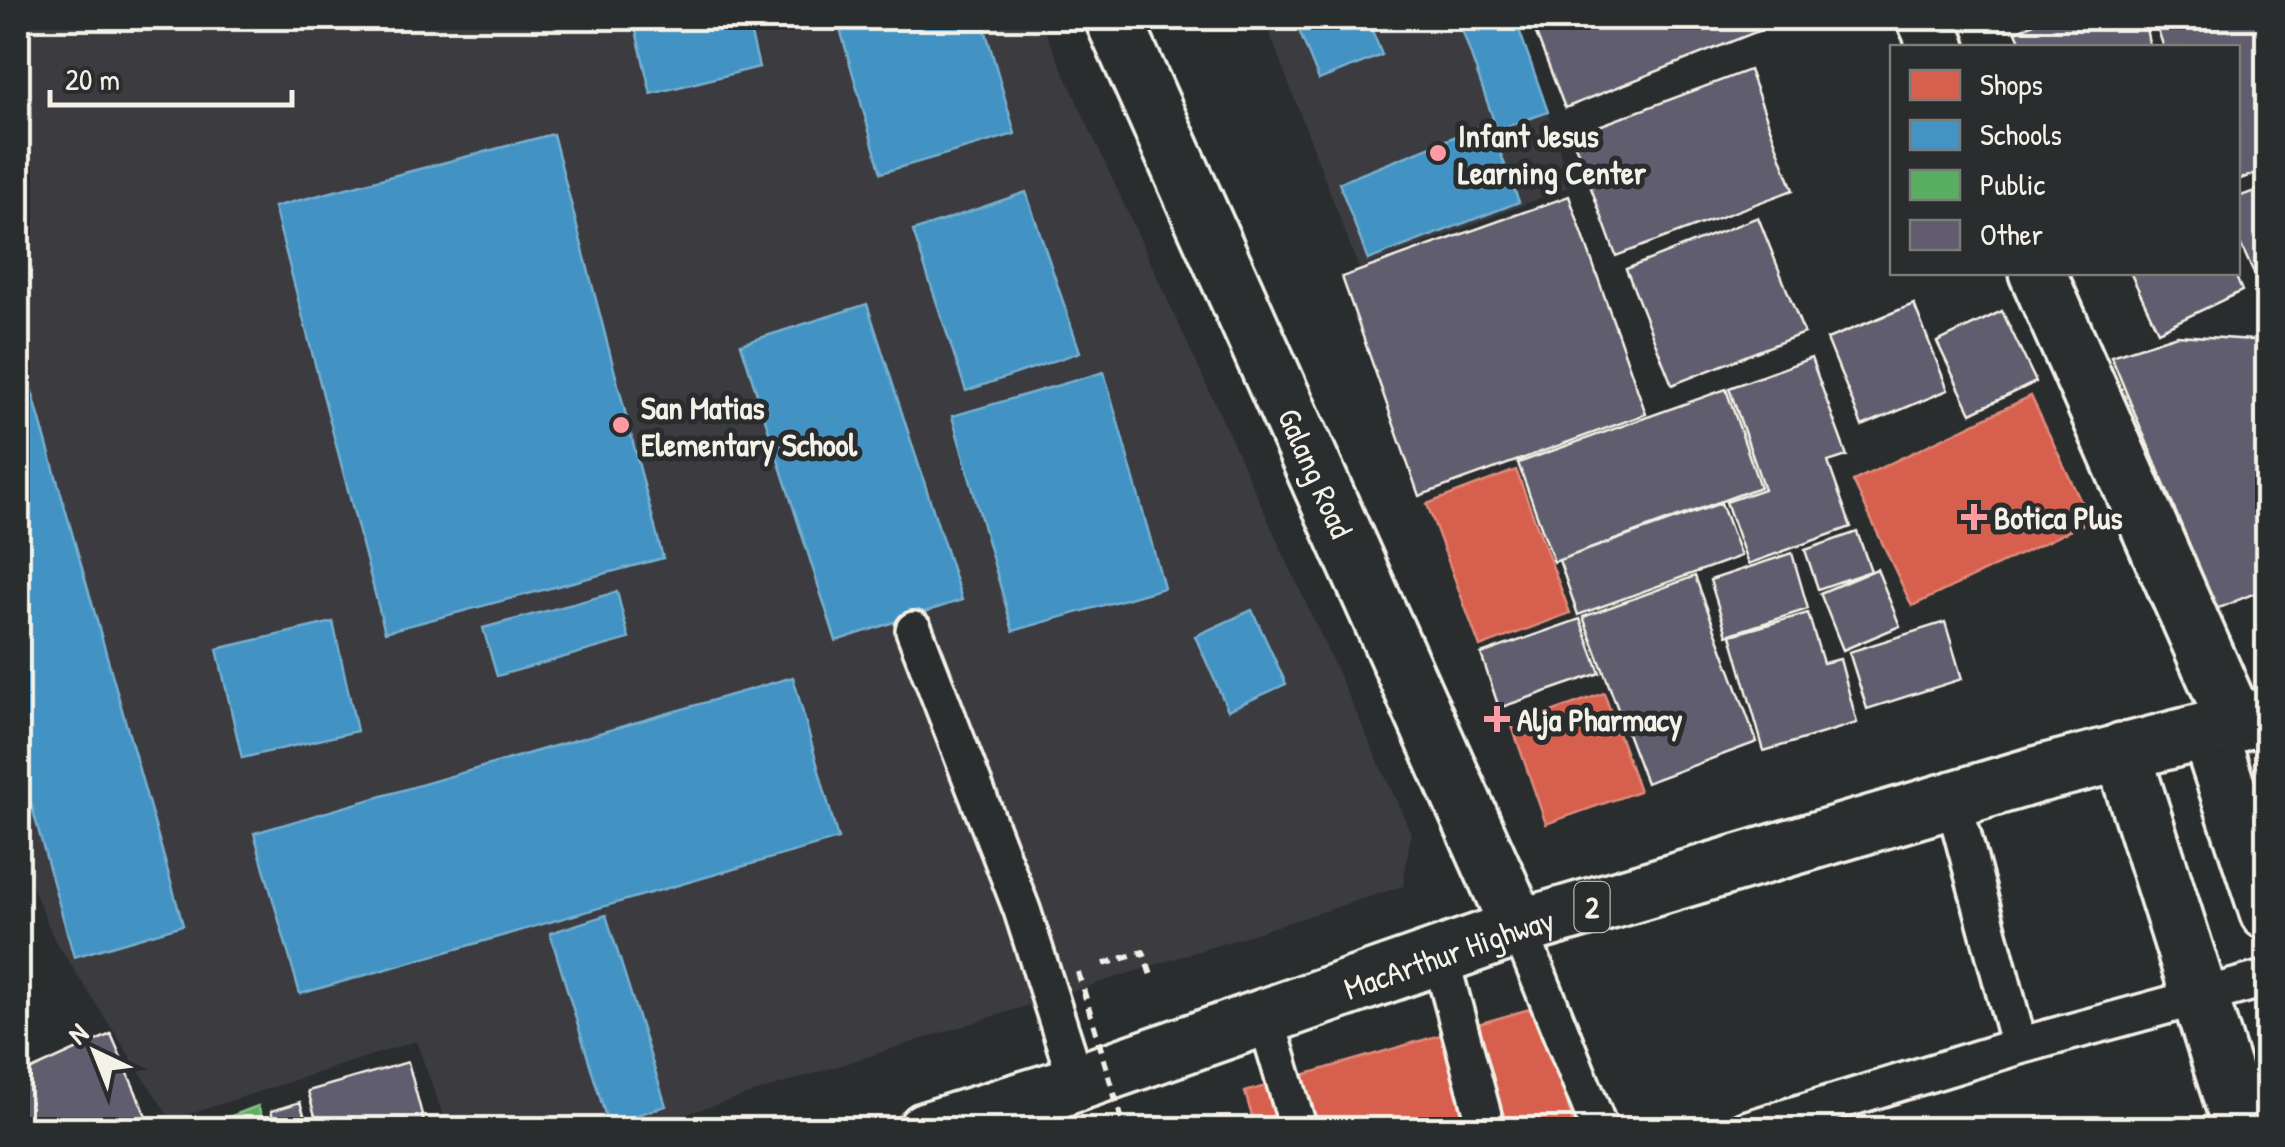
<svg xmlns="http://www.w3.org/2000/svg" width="2285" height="1147" viewBox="0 0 2285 1147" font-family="'Patrick Hand',sans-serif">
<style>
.built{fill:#3a3b41}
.shops{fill:#d6604d;stroke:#df8c7c;stroke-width:2.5}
.schools{fill:#4393c3;stroke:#78afce;stroke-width:2.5}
.public{fill:#5aae61;stroke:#88c28a;stroke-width:2.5}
.building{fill:#615d6e;stroke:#f4f1e8;stroke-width:2.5}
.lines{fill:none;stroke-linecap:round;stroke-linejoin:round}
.service-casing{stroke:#f4f1e8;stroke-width:42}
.minor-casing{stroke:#f4f1e8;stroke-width:62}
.tertiary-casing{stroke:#f4f1e8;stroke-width:62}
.trunk-casing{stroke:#f4f1e8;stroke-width:62}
.path{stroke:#f4f1e8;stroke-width:6;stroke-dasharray:10 8;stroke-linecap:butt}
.service{stroke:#2a2d2e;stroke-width:35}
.minor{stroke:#2a2d2e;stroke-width:55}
.tertiary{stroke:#2a2d2e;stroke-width:55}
.trunk{stroke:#2a2d2e;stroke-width:55}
.path-bridge{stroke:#f4f1e8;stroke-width:6;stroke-dasharray:10 8;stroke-linecap:butt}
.poi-dot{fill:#ff9aa2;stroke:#2a2d2e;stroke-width:4}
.labels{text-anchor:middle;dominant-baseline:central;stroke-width:10;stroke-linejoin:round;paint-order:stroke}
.shield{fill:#2a2d2e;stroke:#b7b6b0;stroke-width:2.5}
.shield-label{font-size:30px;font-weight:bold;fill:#f4f1e8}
.poi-label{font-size:32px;font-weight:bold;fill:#f4f1e8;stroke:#2a2d2e;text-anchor:start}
.street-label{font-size:32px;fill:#f4f1e8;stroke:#2a2d2e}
</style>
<rect width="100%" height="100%" fill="#2a2d2e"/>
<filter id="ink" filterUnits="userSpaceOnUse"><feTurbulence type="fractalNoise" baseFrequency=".01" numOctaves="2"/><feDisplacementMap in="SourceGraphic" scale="20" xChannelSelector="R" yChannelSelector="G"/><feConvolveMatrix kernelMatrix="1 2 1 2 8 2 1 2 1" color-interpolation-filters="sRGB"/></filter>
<g filter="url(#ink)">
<path class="built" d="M18,18H1039L1411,833L1403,886L640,1129H448L416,1041L171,1120L54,939L18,852Z
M1264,18H1517L1571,186L1359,269Z"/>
<path class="shops" d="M2031,396L2090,521L1912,606L1853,481Z
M1516,470L1570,613L1480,647L1427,504Z
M1604,693L1639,791L1546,824L1512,726Z
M1540,1006L1575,1130H1256L1245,1092Z"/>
<path class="schools" d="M633,18H747L759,67L651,94Z
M837,18H982L1015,134L881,173Z
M1294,18H1367L1382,55L1319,80Z
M1458,18H1515L1548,112L1497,130Z
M1489,123L1519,202L1368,260L1339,183Z
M553,134L663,558L385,632L274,207Z
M1026,192L1080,352L966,391L913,231Z
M867,304L962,600L836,641L741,344Z
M18,342L183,925L74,957L18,757Z
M1104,372L1164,588L1013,631L952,416Z
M617,592L629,639L497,676L483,628Z
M1252,610L1286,684L1228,710L1195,636Z
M333,622L357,731L242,758L217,649Z
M793,677L838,839L300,994L254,833Z
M606,915L666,1106L608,1124L550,933Z"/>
<path class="public" d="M258,1106L266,1130H195Z"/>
<path class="building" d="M1530,18H1791L1565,108Z
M2044,18H2144L2150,48H2023L2016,32Z
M2154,18H2261L2268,36V169L2238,180V48H2164Z
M1749,70L1793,190L1616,256L1572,136Z
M2268,186V303L2238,239V197Z
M1569,196L1646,414L1419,496L1342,277Z
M1758,217L1804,333L1672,385L1626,269Z
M2130,272H2234L2242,291L2158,331Z
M1914,304L1948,390L1862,426L1827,339Z
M2002,311L2036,382L1971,413L1937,342Z
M2177,335L2268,341V588L2216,609L2111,356Z
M1811,358L1847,456L1828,462L1851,527L1748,564L1726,502L1764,489L1729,388Z
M1726,389L1760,487L1554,562L1518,463Z
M1721,503L1741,556L1578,615L1559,560Z
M1857,532L1871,571L1818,589L1805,550Z
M1792,553L1808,609L1727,635L1710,580Z
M1877,569L1900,626L1843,650L1820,593Z
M1695,576L1757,742L1646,783L1583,617Z
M1808,613L1823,663L1840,659L1857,723L1764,751L1731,635Z
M1580,619L1600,673L1499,708L1481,654Z
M1945,622L1962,679L1867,709L1849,652Z
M111,1034L152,1130H18V1076Z
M408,1062L426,1130H319L308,1091Z
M300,1102L309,1130H277L271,1111Z"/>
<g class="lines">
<g class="service-casing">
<path id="service" d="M914,630L1022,910L1077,1082
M1519,928L1600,1130
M1440,956L1487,1130
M1265,1015L1299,1130
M2019,1046L2268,978
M1745,1130L2019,1046L1953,799"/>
</g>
<g class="minor-casing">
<path id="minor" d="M1925,18L1938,48
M2037,272L2236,724
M2208,730L2268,912
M2122,751L2242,1130"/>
</g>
<g class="tertiary-casing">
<g id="tertiary">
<path id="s1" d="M1113,18L1519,928"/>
</g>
</g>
<g class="trunk-casing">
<g id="trunk">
<path id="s2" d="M926,1130L1059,1089L1519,928L2039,774L2268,715"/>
</g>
</g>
<path class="path" d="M1104,964L1143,952L1153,981"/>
<use href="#service" class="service"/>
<use href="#minor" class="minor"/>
<use href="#tertiary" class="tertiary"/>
<use href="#trunk" class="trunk"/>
<path class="path-bridge" d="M1078,972L1125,1130"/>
</g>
</g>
<g class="poi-dot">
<circle cx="1438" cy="153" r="10"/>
<circle cx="621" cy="425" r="10"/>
<path d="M1969 502h10v10h10v10h-10v10h-10v-10h-10v-10h10z"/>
<path d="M1492 704h10v10h10v10h-10v10h-10v-10h-10v-10h10z"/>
</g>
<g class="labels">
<rect class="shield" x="1574.5" y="882" width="35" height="50" rx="8"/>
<g class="shield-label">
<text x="1592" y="907">2</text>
</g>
<g class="poi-label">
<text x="1458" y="135">Infant Jesus<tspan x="1458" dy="37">Learning Center</tspan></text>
<text x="641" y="407">San Matias<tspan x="641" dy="37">Elementary School</tspan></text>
<text x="1994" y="517">Botica Plus</text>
<text x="1517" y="719">Alja Pharmacy</text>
</g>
<g class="street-label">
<text stroke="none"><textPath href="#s1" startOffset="498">Galang Road</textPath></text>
<text stroke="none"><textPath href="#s2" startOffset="552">MacArthur Highway</textPath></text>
</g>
</g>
<rect width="2285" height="1147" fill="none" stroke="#2a2d2e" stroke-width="60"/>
<rect x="30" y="30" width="2225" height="1087" fill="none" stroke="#f4f1e8" stroke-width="4" filter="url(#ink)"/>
<rect x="1890" y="45" width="350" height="230" fill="#2a2d2e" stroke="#7b7b78" stroke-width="2.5"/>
<rect x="1910" y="70" width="50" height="30" fill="#d6604d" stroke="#7b7b78" stroke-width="2.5"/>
<text x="1980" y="95" font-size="30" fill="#f4f1e8">Shops</text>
<rect x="1910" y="120" width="50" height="30" fill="#4393c3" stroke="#7b7b78" stroke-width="2.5"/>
<text x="1980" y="145" font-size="30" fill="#f4f1e8">Schools</text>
<rect x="1910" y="170" width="50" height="30" fill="#5aae61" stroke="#7b7b78" stroke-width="2.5"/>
<text x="1980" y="195" font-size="30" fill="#f4f1e8">Public</text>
<rect x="1910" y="220" width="50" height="30" fill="#615d6e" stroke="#7b7b78" stroke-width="2.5"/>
<text x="1980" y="245" font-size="30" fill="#f4f1e8">Other</text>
<g transform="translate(95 1052) rotate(317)" stroke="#2a2d2e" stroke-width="8" paint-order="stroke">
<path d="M0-8L18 38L0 25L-18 38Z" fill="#f4f1e8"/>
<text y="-15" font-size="28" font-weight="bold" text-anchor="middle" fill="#f4f1e8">N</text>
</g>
<path d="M50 90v15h242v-15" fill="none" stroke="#f4f1e8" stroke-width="5"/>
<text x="65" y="90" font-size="30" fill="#f4f1e8" stroke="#2a2d2e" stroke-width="8" paint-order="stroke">20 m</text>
</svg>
